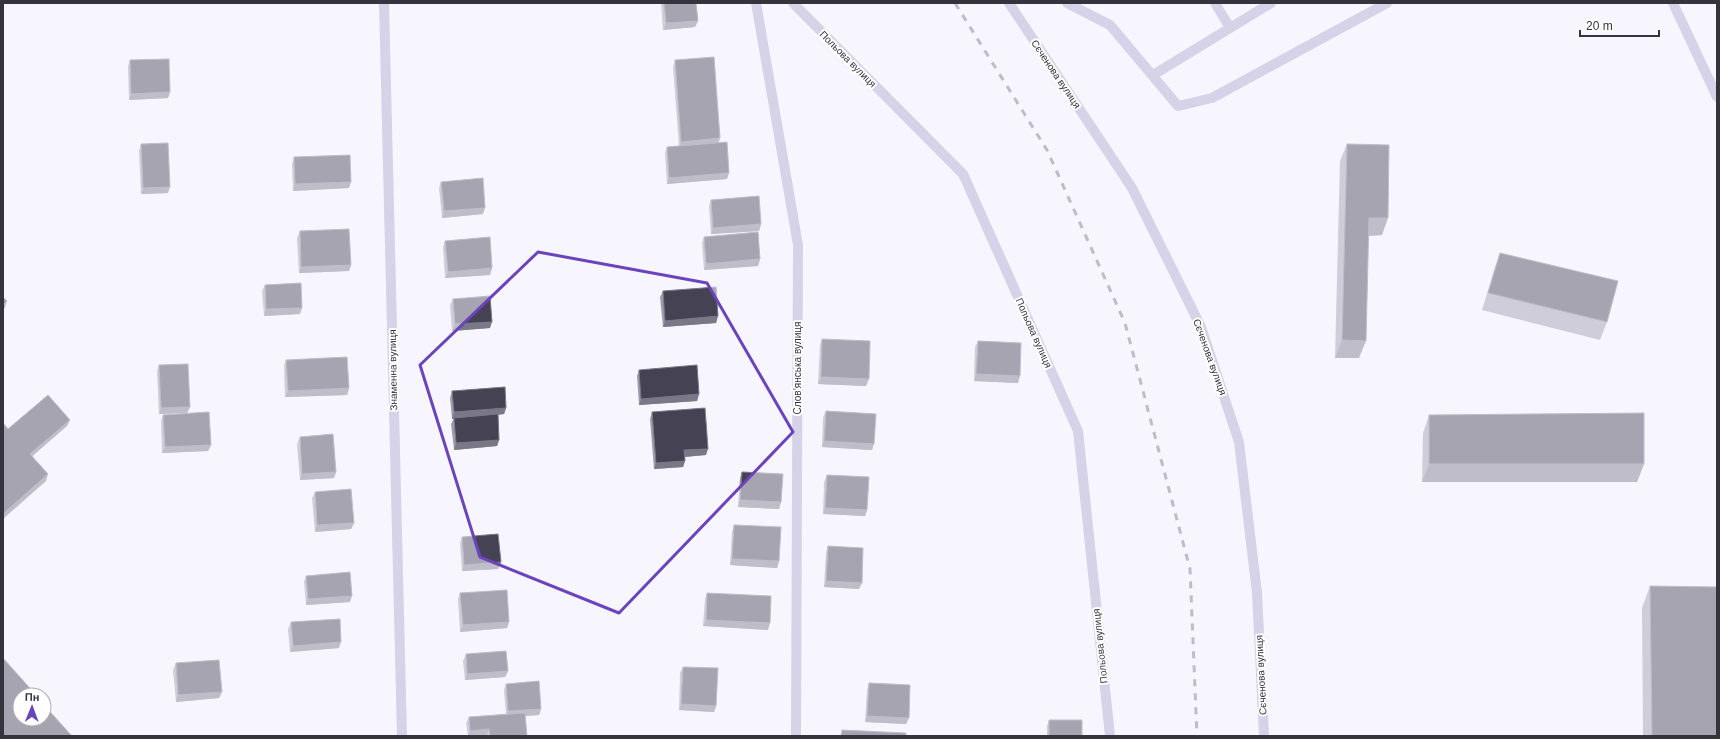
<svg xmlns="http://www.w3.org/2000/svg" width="1720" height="739" viewBox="0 0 1720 739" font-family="Helvetica,sans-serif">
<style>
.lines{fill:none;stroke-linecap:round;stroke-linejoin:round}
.lane{stroke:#ada6cc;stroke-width:10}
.street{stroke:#ada6cc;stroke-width:10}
.rail{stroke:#797780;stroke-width:3;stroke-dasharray:7 7;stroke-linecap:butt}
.wall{fill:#9e9caa}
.shaded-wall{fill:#7a7887}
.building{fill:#454254;stroke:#7a7887}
.marked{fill:none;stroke:#6a44bc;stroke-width:3;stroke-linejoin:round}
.labels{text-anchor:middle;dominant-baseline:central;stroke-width:4;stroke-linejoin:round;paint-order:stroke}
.street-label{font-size:10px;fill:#35333c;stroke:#fff}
</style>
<rect width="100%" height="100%" fill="#f7f6ff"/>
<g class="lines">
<path class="lane" d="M1067,3L1110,25L1178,106L1212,98L1387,3
M1215,3L1230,28
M1673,3L1717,97
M1153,75L1271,3"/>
<path class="street" d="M384,3L402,736
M756,3L798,245L796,736
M793,3L963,174L1078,431L1110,736
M1009,3L1132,188L1201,327L1239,442L1257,593L1264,736"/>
<path class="rail" d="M955,3L1047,150L1125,323L1190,569L1197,736"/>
</g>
<path class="wall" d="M661,3H696L695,27L663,30Z
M130,60L170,92L168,98L129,100L128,67Z
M675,60L719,143L727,179L667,184L665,153L667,147L679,146L673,67Z
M141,144L168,193L141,194L139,151Z
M1347,144L1382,235L1369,236L1359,358H1335L1340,161Z
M294,157L349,188L293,191L292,164Z
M441,182L483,214L442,218L439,188Z
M711,200L761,224L759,231L711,234L709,206Z
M300,231L351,265L349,271L299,273L297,238Z
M704,237L760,259L758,266L704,270L702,243Z
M445,241L492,268L490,275L445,278L443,247Z
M1500,253L1607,322L1600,340L1482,310L1494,270Z
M265,285L300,314L264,316L262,291Z
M663,291L718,316L716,323L663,327L660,297Z
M453,299L490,328L452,331L450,305Z
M822,339L866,386L818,384L820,345Z
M978,341L1018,383L974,381L975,347Z
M286,360L349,388L347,395L285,397L284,366Z
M159,365L190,407L187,413L159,414L157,371Z
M639,370L699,394L697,401L639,405L637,376Z
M452,391L506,408L504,414L498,415L499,440L497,446L454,450L451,424L454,418L452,419L450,398Z
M826,411L872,450L822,447L823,417Z
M652,412L706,455L685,457V461L683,467L654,469L650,419Z
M163,415L211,445L208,451L162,453L161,421Z
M1429,415L1644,464L1637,482H1422L1423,433Z
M300,437L336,472L334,478L300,480L297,444Z
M742,472L781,502L779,509L738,507L740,478Z
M827,475L867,510L865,516L823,514L824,482Z
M315,492L354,523L351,529L315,532L312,498Z
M734,525L779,561L777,568L730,565L732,532Z
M462,537L501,562L498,569L462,571L460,543Z
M828,546L859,589L824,587L826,552Z
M306,576L350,602L306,605L304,582Z
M1650,586L1717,736H1643L1642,608Z
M460,593L509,622L507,628L460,632L458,599Z
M707,593L768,630L703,626L705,599Z
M291,622L339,648L290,652L288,629Z
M466,654L508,671L505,677L465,680L463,661Z
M176,663L222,692L219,698L176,702L173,670Z
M683,667L716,706L714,712L679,710L680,673Z
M869,683L906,724L865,722L867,690Z
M506,684L541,709L539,715L525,716L527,736H487V735L468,736L466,723L469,717L506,714L504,690Z
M1049,720L1082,736H1047V726Z"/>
<path class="shaded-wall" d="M297,3H317L296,4Z
M698,21L695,27L663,30L666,23Z
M170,92L168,98L129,100L131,94Z
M720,138L718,145L679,148L681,142Z
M729,173L727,179L667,184L669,178Z
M351,182L349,188L293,191L295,184Z
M170,187L168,193L141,194L143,188Z
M485,208L483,214L442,218L444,211Z
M1369,218H1388L1382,235L1363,236Z
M761,224L759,231L711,234L713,228Z
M760,259L758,266L704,270L706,264Z
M351,265L349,271L299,273L301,267Z
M492,268L490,275L445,278L448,272Z
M7,301L5,308L3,309V305Z
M302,308L300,314L264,316L266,309Z
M718,316L716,323L663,327L665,321Z
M492,322L490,328L452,331L455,324Z
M1342,340L1366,341L1359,358H1335Z
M976,374L1020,376L1018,383L974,381Z
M821,377L869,379L866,386L818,384Z
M349,388L347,395L285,397L288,391Z
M699,394L697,401L639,405L641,399Z
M190,407L187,413L159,414L161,408Z
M506,408L504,414L452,419L454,412Z
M70,420L67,426L28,460L30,454Z
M499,440L497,446L454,450L456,443Z
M824,441L874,444L872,450L822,447Z
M211,445L208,451L162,453L165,447Z
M708,449L706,455L682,457L684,450Z
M685,461L683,467L654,469L656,463Z
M1429,464H1644L1637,482H1422Z
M336,472L334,478L300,480L302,474Z
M48,474L46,481L3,519V514Z
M740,500L781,502L779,509L738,507Z
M825,508L867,510L865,516L823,514Z
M354,523L351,529L315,532L317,525Z
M732,559L779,561L777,568L730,565Z
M501,562L498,569L462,571L464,565Z
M826,581L862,583L859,589L824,587Z
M352,596L350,602L306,605L308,599Z
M706,620L770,623L768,630L703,626Z
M509,622L507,628L460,632L463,625Z
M341,642L339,648L290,652L293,646Z
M508,671L505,677L465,680L467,674Z
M222,692L219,698L176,702L178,695Z
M681,704L716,706L714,712L679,710Z
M541,709L539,715L506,717L508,711Z
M867,716L909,718L906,724L865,722Z
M489,729L487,735L468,736L470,731Z"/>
<path class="building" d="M664,3H696L698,21L666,23Z
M714,57L720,138L681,142L675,60Z
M169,59L170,92L131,94L130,60Z
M727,142L729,173L669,178L667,147Z
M168,143L170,187L143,188L141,144Z
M1347,144L1389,145L1388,218H1369L1366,341L1342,340Z
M350,155L351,182L295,184L294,157Z
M483,178L485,208L444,211L441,182Z
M759,196L761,224L713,228L711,200Z
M349,229L351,265L301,267L300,231Z
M758,232L760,259L706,264L704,237Z
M490,237L492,268L448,272L445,241Z
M1500,253L1618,281L1607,322L1488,293Z
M301,283L302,308L266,309L265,285Z
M716,287L718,316L665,321L663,291Z
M490,296L492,322L455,324L453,299Z
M3,297L7,301L3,305Z
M822,339L870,341L869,379L821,377Z
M978,341L1021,343L1020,376L976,374Z
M347,357L349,388L288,391L286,360Z
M188,364L190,407L161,408L159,365Z
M697,365L699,394L641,399L639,370Z
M505,387L506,408L454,412L452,391Z
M48,395L70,420L30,454L48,474L3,514V423L8,429Z
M705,408L708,449L684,450L685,461L656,463L652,412Z
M826,411L876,414L874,444L824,441Z
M209,412L211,445L165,447L163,415Z
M1644,413V464H1429V415Z
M498,414L499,440L456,443L454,418Z
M333,434L336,472L302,474L300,437Z
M742,472L783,474L781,502L740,500Z
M827,475L869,477L867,510L825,508Z
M351,489L354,523L317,525L315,492Z
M734,525L781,527L779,561L732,559Z
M498,534L501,562L464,565L462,537Z
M828,546L863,548L862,583L826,581Z
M350,572L352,596L308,599L306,576Z
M1650,586L1717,587V736H1652Z
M507,590L509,622L463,625L460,593Z
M707,593L771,596L770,623L706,620Z
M340,619L341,642L293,646L291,622Z
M506,651L508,671L467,674L466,654Z
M3,658L36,695H20V719H44V705L71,735V736H3Z
M219,660L222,692L178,695L176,663Z
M683,667L718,668L716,706L681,704Z
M539,681L541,709L508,711L506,684Z
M869,683L910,685L909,718L867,716Z
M525,713L527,736H490L489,729L470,731L469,717Z
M1049,720H1082V736H1049Z
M842,730L906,733V736H841Z"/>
<path d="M0 0H1720V739H0ZM538,252L707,283L793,432L619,613L480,557L420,365Z" fill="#f7f6ff" fill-opacity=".55" fill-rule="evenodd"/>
<path class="marked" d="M538,252L707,283L793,432L619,613L480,557L420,365Z"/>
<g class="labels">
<g class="street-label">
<text transform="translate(848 59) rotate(45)">Польова вулиця</text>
<text transform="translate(1056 74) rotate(56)">Сєченова вулиця</text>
<text transform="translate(1034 333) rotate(66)">Польова вулиця</text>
<text transform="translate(1210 357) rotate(70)">Сєченова вулиця</text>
<text transform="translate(797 368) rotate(-90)">Слов’янська вулиця</text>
<text transform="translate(393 370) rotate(-91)">Знаменна вулиця</text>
<text transform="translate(1100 646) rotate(-96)">Польова вулиця</text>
<text transform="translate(1261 675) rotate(-93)">Сєченова вулиця</text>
</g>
</g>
<rect width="1720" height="739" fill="none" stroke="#35333c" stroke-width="8"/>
<g transform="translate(32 707) rotate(1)"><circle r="19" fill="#ffffff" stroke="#aeadb1"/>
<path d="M0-3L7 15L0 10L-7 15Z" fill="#6a44bc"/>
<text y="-6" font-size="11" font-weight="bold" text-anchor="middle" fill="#35333c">Пн</text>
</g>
<path d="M1580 30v6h79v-6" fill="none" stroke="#35333c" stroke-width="2"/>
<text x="1586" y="30" font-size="12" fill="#35333c" stroke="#ffffff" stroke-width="3" paint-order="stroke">20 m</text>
</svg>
